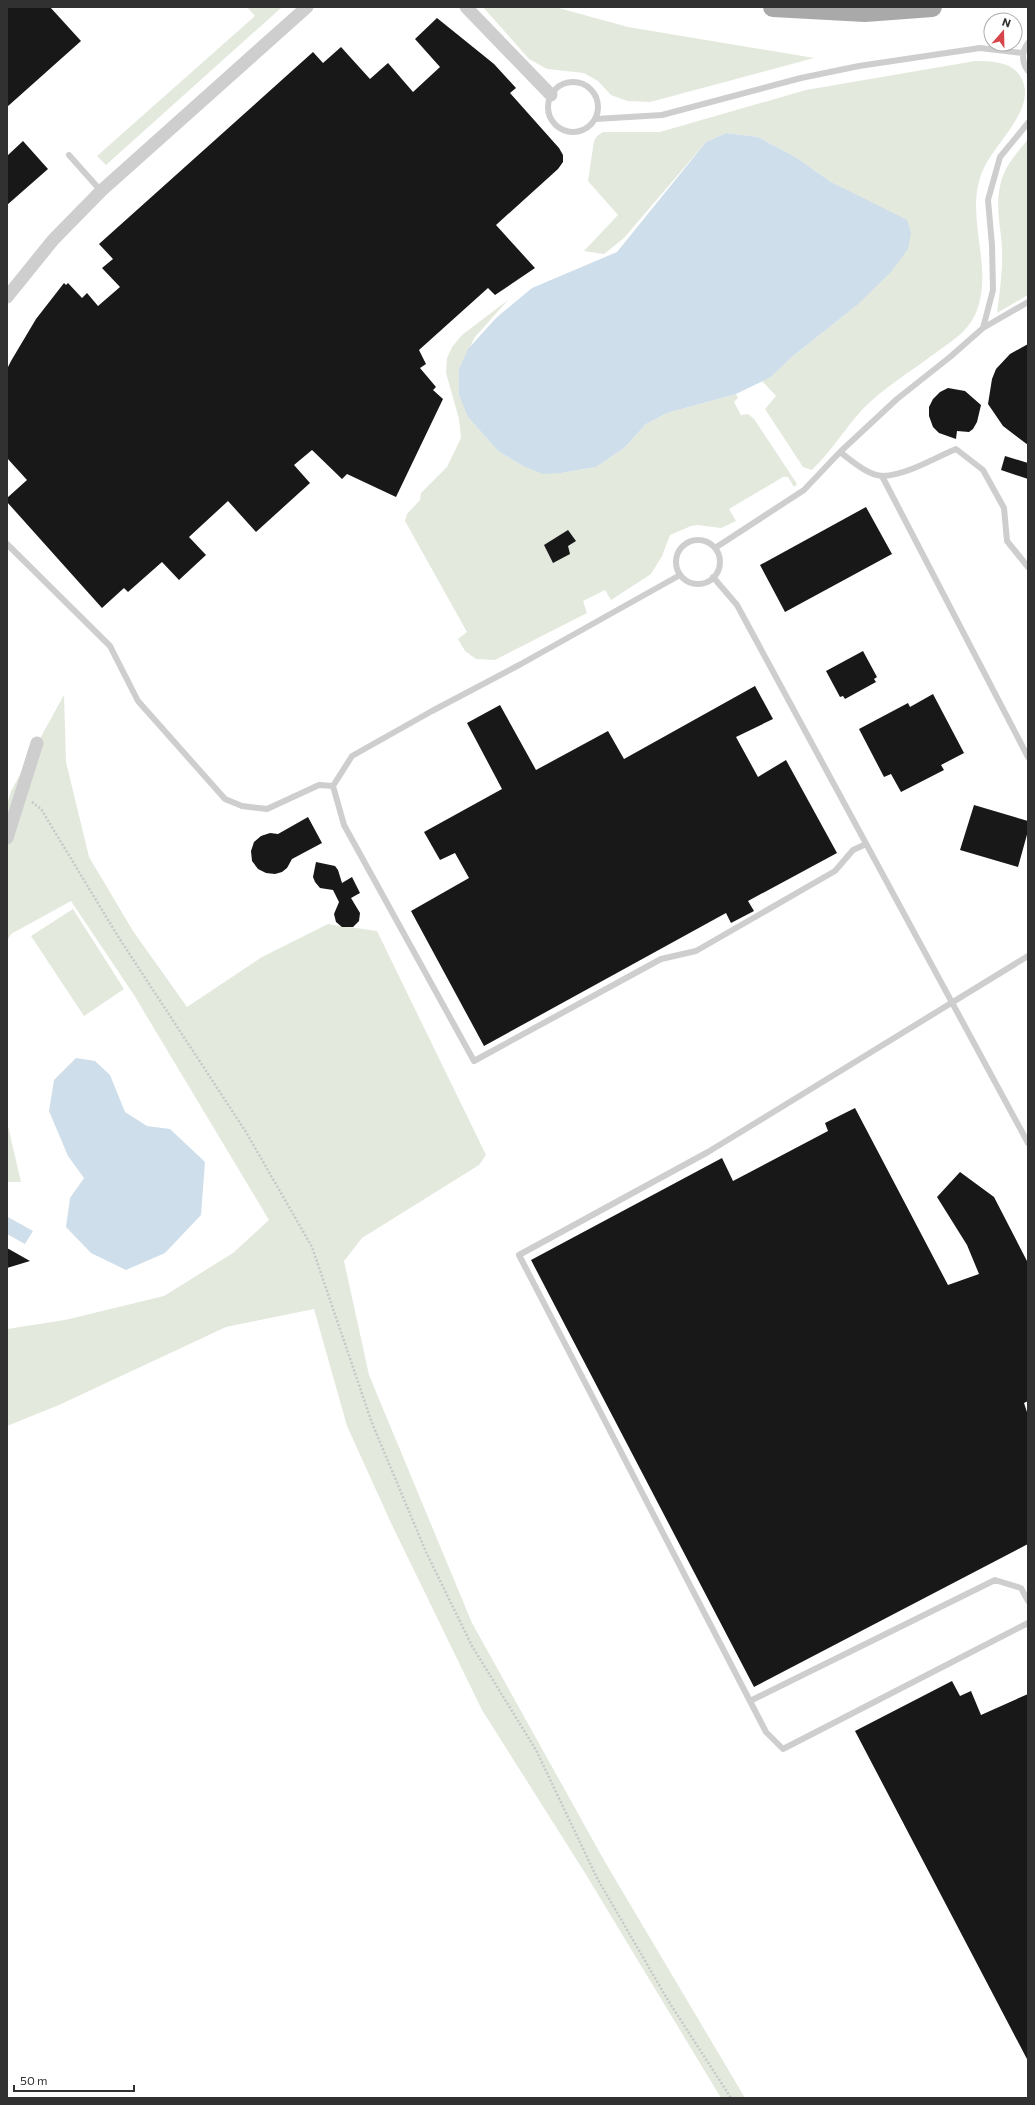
<svg xmlns="http://www.w3.org/2000/svg" width="1035" height="2105" viewBox="0 0 1035 2105" font-family="Commissioner,sans-serif">
<style>
.green{fill:#e3e9dd}
.water{fill:#cedeea}
.building{fill:#181818}
.lines{fill:none;stroke-linecap:round;stroke-linejoin:round}
.path{stroke:#c8c8c8;stroke-width:2.5;stroke-dasharray:2 2;stroke-linecap:butt}
.lane{stroke:#cecece;stroke-width:6}
.street{stroke:#cecece;stroke-width:13}
.primary{stroke:#a9a9a9;stroke-width:20}
</style>
<rect width="100%" height="100%" fill="#fff"/>
<path class="green" d="M247,7H282L106,165L97,156L255,16Z
M483,7H555L628,27L814,58L650,102L627,101L611,95L598,81L584,73L547,69L529,59Z
M975,61C995,61 1018,62 1024,85C1032,116 989,147 980,178C966,222 995,271 975,315C968,330 955,339 941,349C918,366 893,382 871,401C849,421 834,449 812,470L803,467L765,409L776,396L762,381L771,377L793,356L856,306L859,197L831,182L797,158L758,137L726,133L706,142L624,238L604,254L584,251L618,215L588,181L594,141L597,136L603,132H660L806,90Z
M1028,139V295L997,313C1000,290 1003,269 1002,246C1000,224 995,204 1001,182C1005,165 1018,152 1028,139Z
M508,300L475,337L459,369L468,417L498,451L523,466L561,473L596,467L624,448L646,424L667,413L736,394L738,398L734,402L741,415L748,414L754,419L797,484L794,487L788,477H783L729,509L736,521L721,528L697,525L691,526L670,535L662,556L651,574L611,600L605,590L583,601L587,613L495,660L476,659L465,651L458,639L467,632L405,521L407,514L420,500L421,493L447,467L461,438L459,419L446,373L447,358L452,347L462,335Z
M64,695L66,762L89,857L133,931L187,1007L262,957L328,924L377,931L486,1155L479,1165L362,1238L344,1261L369,1375L472,1623L605,1862L745,2098H721L585,1873L482,1710L391,1523L347,1426L314,1309L226,1327L59,1405L7,1426V1329L65,1320L164,1296L233,1253L269,1220L134,995L71,901L11,934L7,941V805L11,791Z
M73,909L124,989L84,1016L31,936Z
M7,1122L21,1182H7Z"/>
<path class="water" d="M726,133L758,137L797,158L831,182L907,220L911,233L908,249L891,272L856,306L793,356L771,377L736,394L667,413L646,424L624,448L596,467L561,473L543,474L523,466L498,451L468,417L459,395V369L468,349L496,318L532,288L617,252L706,142Z
M76,1058L95,1061L110,1075L125,1112L147,1126L170,1129L205,1162L201,1215L165,1253L126,1270L91,1253L66,1227L70,1198L84,1178L68,1156L49,1111L54,1080Z
M8,1217L33,1231L25,1244L7,1234Z"/>
<path class="building" d="M7,7H50L81,41L7,107Z
M437,18L494,64L516,88L510,93L559,148L563,155V162L558,169L496,225L535,268L495,295L488,288L419,350L426,364L420,368L436,387L433,390L443,399L396,497L347,474L342,479L312,450L294,465L310,483L256,532L228,501L189,537L206,555L179,580L162,562L128,592L124,588L102,608L7,502V498L27,480L7,458V369L11,361L36,319L64,283L66,285L68,283L82,298L87,293L98,306L120,287L102,268L113,259L99,244L313,52L323,63L341,47L370,79L388,63L413,92L440,67L415,39Z
M23,141L48,169L7,205V156Z
M1028,344V445L1003,426L988,404L992,379L996,369L1010,354Z
M948,388L965,391L981,405L977,422L973,429L969,432L957,431L956,439L939,433L933,427L929,416V407L933,399L940,392Z
M1005,456L1028,463V479L1001,470Z
M866,507L892,554L785,612L760,565Z
M568,530L576,541L568,546L570,554L553,563L544,545Z
M863,651L877,677L874,679L876,682L845,699L843,696L840,697L826,671Z
M755,686L773,719L736,737L758,777L786,760L837,853L748,901L754,911L731,923L726,913L484,1046L411,911L469,878L455,853L440,860L424,832L502,789L467,723L500,705L536,770L608,731L624,759Z
M933,694L964,753L941,765L944,770L901,792L891,774L884,777L859,729L908,703L910,707Z
M974,805L1028,821V831L1018,867L960,850Z
M308,817L322,843L292,859L287,868L282,872L275,874L266,873L258,869L252,861L251,851L254,842L261,836L270,833L278,834Z
M316,862L335,866L338,870L342,883L352,877L360,893L351,898L360,913L359,921L353,927H342L336,922L334,914L339,902L333,890L320,888L315,882L313,877Z
M855,1108L948,1285L979,1274L967,1245L937,1197L960,1172L994,1197L1028,1263V1401L1024,1403L1028,1415V1544L754,1687L531,1260L722,1158L733,1181L828,1131L825,1123Z
M7,1248L30,1261L7,1268Z
M952,1681L960,1696L971,1691L981,1715L1028,1694V2061L855,1731Z"/>
<g class="lines">
<path class="path" d="M32,802L41,809L119,938L246,1132L312,1247L372,1423L426,1552L472,1646L536,1750L597,1878L669,2002L731,2098"/>
<path class="lane" d="M1028,43C1021,52 1022,63 1028,71
M548 107a25 25 0 1 1 50 0a25 25 0 1 1-50 0Z
M596,119L662,115L801,78L859,66L980,48L1023,53
M69,155L101,191
M983,328L1028,302
M840,452C851,460 868,476 883,476C907,475 934,458 956,449L983,470L1004,508L1007,541L1028,567
M882,476L1028,757
M676 562a22 22 0 1 1 44 0a22 22 0 1 1-44 0Z
M7,544L110,646L138,701L225,799L242,806L267,809L319,785L333,786
M715,548L804,490L840,452L897,399L950,357L983,328L993,290L992,245L988,200L1000,157L1028,123
M680,575L521,664L432,711L352,756L333,786L344,825L474,1061L661,959L696,951L835,871L853,850L866,844
M713,577L737,605L1028,1143
M1028,956L708,1152L519,1255L766,1732L783,1749L1028,1623
M750,1701L995,1580L1021,1588L1028,1601"/>
<path class="street" d="M466,7L551,95
M7,297L53,240L101,191L307,7
M7,838L37,743"/>
<path class="primary" d="M773,7L865,12L932,7"/>
</g>
<rect width="1035" height="2105" fill="none" stroke="#313131" stroke-width="16"/>
<g transform="translate(1003 32) rotate(20)"><circle r="19" fill="#ffffff" stroke="#adadad"/>
<path d="M0-3L7 15L0 10L-7 15Z" fill="#d54549"/>
<text y="-6" font-size="11" font-weight="bold" text-anchor="middle" fill="#313131">N</text>
</g>
<path d="M14 2085v6h120v-6" fill="none" stroke="#313131" stroke-width="2"/>
<text x="20" y="2085" font-size="12" fill="#313131" stroke="#ffffff" stroke-width="3" paint-order="stroke">50 m</text>
</svg>
